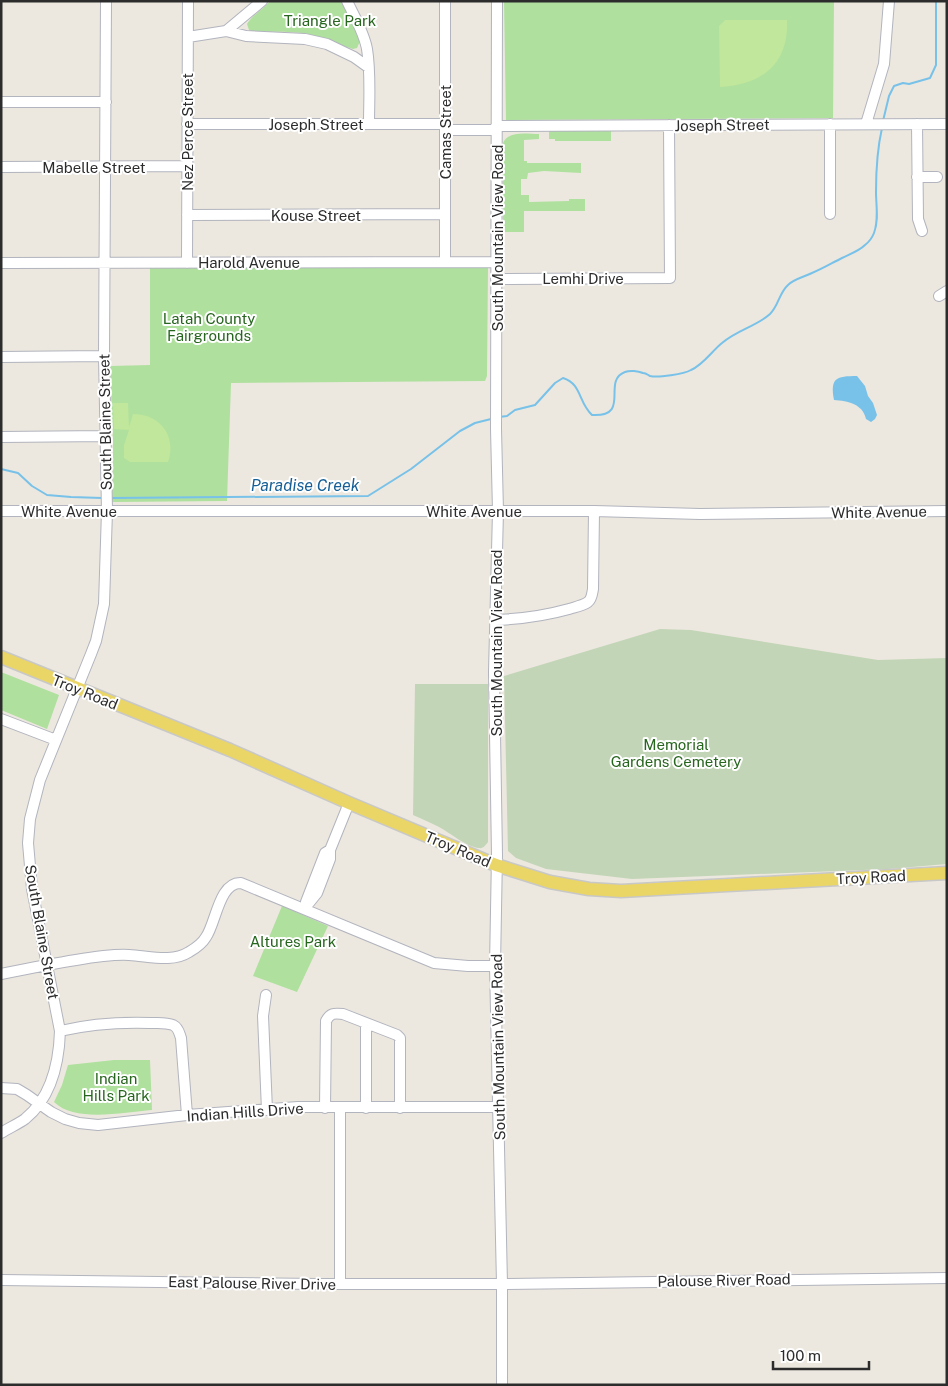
<svg xmlns="http://www.w3.org/2000/svg" width="948" height="1386" viewBox="0 0 948 1386" font-family="'Public Sans',sans-serif">
<style>
.green{fill:#afe09e}
.cemetery{fill:#c3d5b7}
.pitch{fill:#c0e79b}
.water{fill:#78c1e9}
.lines{fill:none;stroke-linecap:round;stroke-linejoin:round}
.stream{stroke:#78c1e9;stroke-width:2}
.minor-casing{stroke:#b2b4be;stroke-width:12}
.major-casing{stroke:#c8c8c8;stroke-width:15}
.minor{stroke:#fff;stroke-width:10}
.major{stroke:#ead567;stroke-width:12}
.labels{text-anchor:middle;dominant-baseline:central;stroke-width:4;stroke-linejoin:round;paint-order:stroke}
.park-label{font-size:15px;fill:#27661e;stroke:#fff}
.street-label{font-size:15px;fill:#2c2c2c;stroke:#fff}
.water-label{font-size:16px;font-style:italic;fill:#155f96;stroke:#fff}
</style>
<rect width="100%" height="100%" fill="#ece8df"/>
<path class="green" d="M270,1H341L352,22L360,41L357,48L353,49C338,45 324,38 308,34C290,31 272,32 254,32L249,30L247,24C252,15 263,10 270,1Z
M504,1H834L833,118L506,120Z
M549,131H611V141H555V139H549Z
M539,134V139L524,140V161H527V163H581V173L544,171L528,173L527,179H521V195H529V202L569,201V199H585V211H524V232H503V143C509,130 527,134 539,134Z
M150,268H488L487,376L485,381L231,383L227,501L112,502L113,443L110,366L150,365Z
M1,672L59,695L47,729L1,710Z
M282,906L328,926L297,992L253,976Z
M114,1060H150L152,1110C124,1112 75,1123 54,1102L62,1085L68,1065Z"/>
<path class="cemetery" d="M660,629L691,630L878,660L947,658V864L888,869L632,879L546,869L516,858L508,851L504,676Z
M415,684H488V842C486,845 483,849 479,848C467,847 450,833 439,827C431,823 422,819 413,815Z"/>
<path class="pitch" d="M725,20H787C789,64 762,85 720,87L719,26Z
M113,403H128L129,427L133,414C160,414 177,436 168,462H130L124,458V445L129,430L114,429Z"/>
<path class="water" d="M857,376L865,386L868,396L873,403L877,415L875,419L871,422L866,419C863,404 848,401 834,400C830,378 836,376 857,376Z"/>
<g class="lines">
<path class="stream" d="M883,121L889,96L894,86L903,83L909,84L930,78L936,65V1
M499,417L507,416L515,410L535,405L555,383L563,378C582,384 578,402 592,415C632,417 601,381 625,372C630,370 638,371 643,373C646,373 648,375 650,376C658,378 684,374 691,370C703,365 712,351 722,343C737,330 757,326 770,314C779,305 779,293 788,285C794,279 804,277 812,273C822,269 832,263 842,258C850,254 859,251 865,245C869,242 872,238 874,233C879,220 876,205 876,192C876,169 877,150 882,128
M1,469L18,473L32,486L47,495L71,497L102,498
M110,498L368,496L411,469L460,431L475,423L491,419"/>
<g class="minor-casing">
<path id="minor" d="M347,1C354,16 364,32 367,49C371,73 369,100 369,124
M445,1V262
M497,1L496,429L498,511L494,672L497,855L495,966L502,1284V1385
M226,31L246,36L305,39L327,44L354,57L368,67
M188,37L226,31L262,1
M1,102H106
M187,124H445
M830,124V214
M866,124L884,64L889,1
M917,124L918,219L922,231
M496,126L947,124
M445,130H496
M1,167L187,166
M917,177H937
M187,215L445,214
M1,263L496,262
M187,263L188,1
M496,279L670,278L669,125
M939,296L947,291
M1,357L104,356
M1,437L106,436
M1,511H594L700,514L947,511
M495,620C522,619 544,616 569,609C575,607 582,606 588,602C592,599 592,594 593,589L594,511
M1,719L56,740
M306,902L325,853L330,850
M304,909L317,893L330,859V850L349,803
M1,974C26,969 51,964 76,960C94,957 112,954 129,955C149,956 172,963 189,952C196,948 202,944 206,937C216,923 219,882 241,883L434,963L468,966H495
M266,995L263,1016L267,1110
M60,1031C90,1024 120,1022 150,1023C157,1023 166,1022 173,1025C179,1028 179,1033 181,1038L187,1115
M1,1088L17,1089L27,1095L51,1112L65,1119L79,1123L98,1125L187,1115L298,1107H498
M325,1108L326,1021C330,1013 334,1013 343,1014L397,1035L400,1038V1108
M366,1108V1023
M1,1133C9,1128 18,1124 25,1119C51,1098 59,1063 60,1031L32,889L28,843L30,819L40,780L91,654L96,641L104,604L107,511L104,356L106,1
M1,1280L317,1284H502L947,1278
M340,1284V1108"/>
</g>
<g class="major-casing">
<path id="major" d="M1,657L230,750L349,803L496,865L550,882L589,889L621,891L947,873"/>
</g>
<use href="#minor" class="minor"/>
<use href="#major" class="major"/>
</g>
<g class="labels">
<g class="park-label">
<text x="330" y="20">Triangle Park</text>
<text x="209" y="318">Latah County<tspan x="209" dy="17">Fairgrounds</tspan></text>
<text x="676" y="744">Memorial<tspan x="676" dy="17">Gardens Cemetery</tspan></text>
<text x="293" y="941">Altures Park</text>
<text x="116" y="1078">Indian<tspan x="116" dy="17">Hills Park</tspan></text>
</g>
<g class="street-label">
<text x="316" y="124">Joseph Street</text>
<text transform="translate(722 125) rotate(-1)">Joseph Street</text>
<text transform="translate(187 132) rotate(-90)">Nez Perce Street</text>
<text transform="translate(445 132) rotate(-90)">Camas Street</text>
<text x="94" y="167">Mabelle Street</text>
<text x="316" y="215">Kouse Street</text>
<text transform="translate(497 238) rotate(-90)">South Mountain View Road</text>
<text x="249" y="262">Harold Avenue</text>
<text x="583" y="278">Lemhi Drive</text>
<text transform="translate(105 422) rotate(-91)">South Blaine Street</text>
<text x="69" y="511">White Avenue</text>
<text x="474" y="511">White Avenue</text>
<text transform="translate(879 512) rotate(-1)">White Avenue</text>
<text transform="translate(496 643) rotate(-90)">South Mountain View Road</text>
<text transform="translate(85 692) rotate(22)">Troy Road</text>
<text transform="translate(458 849) rotate(23)">Troy Road</text>
<text transform="translate(871 877) rotate(-3)">Troy Road</text>
<text transform="translate(42 932) rotate(80)">South Blaine Street</text>
<text transform="translate(498 1047) rotate(-91)">South Mountain View Road</text>
<text transform="translate(245 1112) rotate(-4)">Indian Hills Drive</text>
<text transform="translate(724 1280) rotate(-1)">Palouse River Road</text>
<text transform="translate(252 1283) rotate(1)">East Palouse River Drive</text>
</g>
<g class="water-label">
<text x="305" y="485">Paradise Creek</text>
</g>
</g>
<rect width="948" height="1386" fill="none" stroke="#2c2c2c" stroke-width="5"/>
<path d="M773 1361v8h96v-8" fill="none" stroke="#2c2c2c" stroke-width="2.5"/>
<text x="780" y="1361" font-size="15" fill="#2c2c2c" stroke="#ffffff" stroke-width="4" paint-order="stroke">100 m</text>
</svg>
